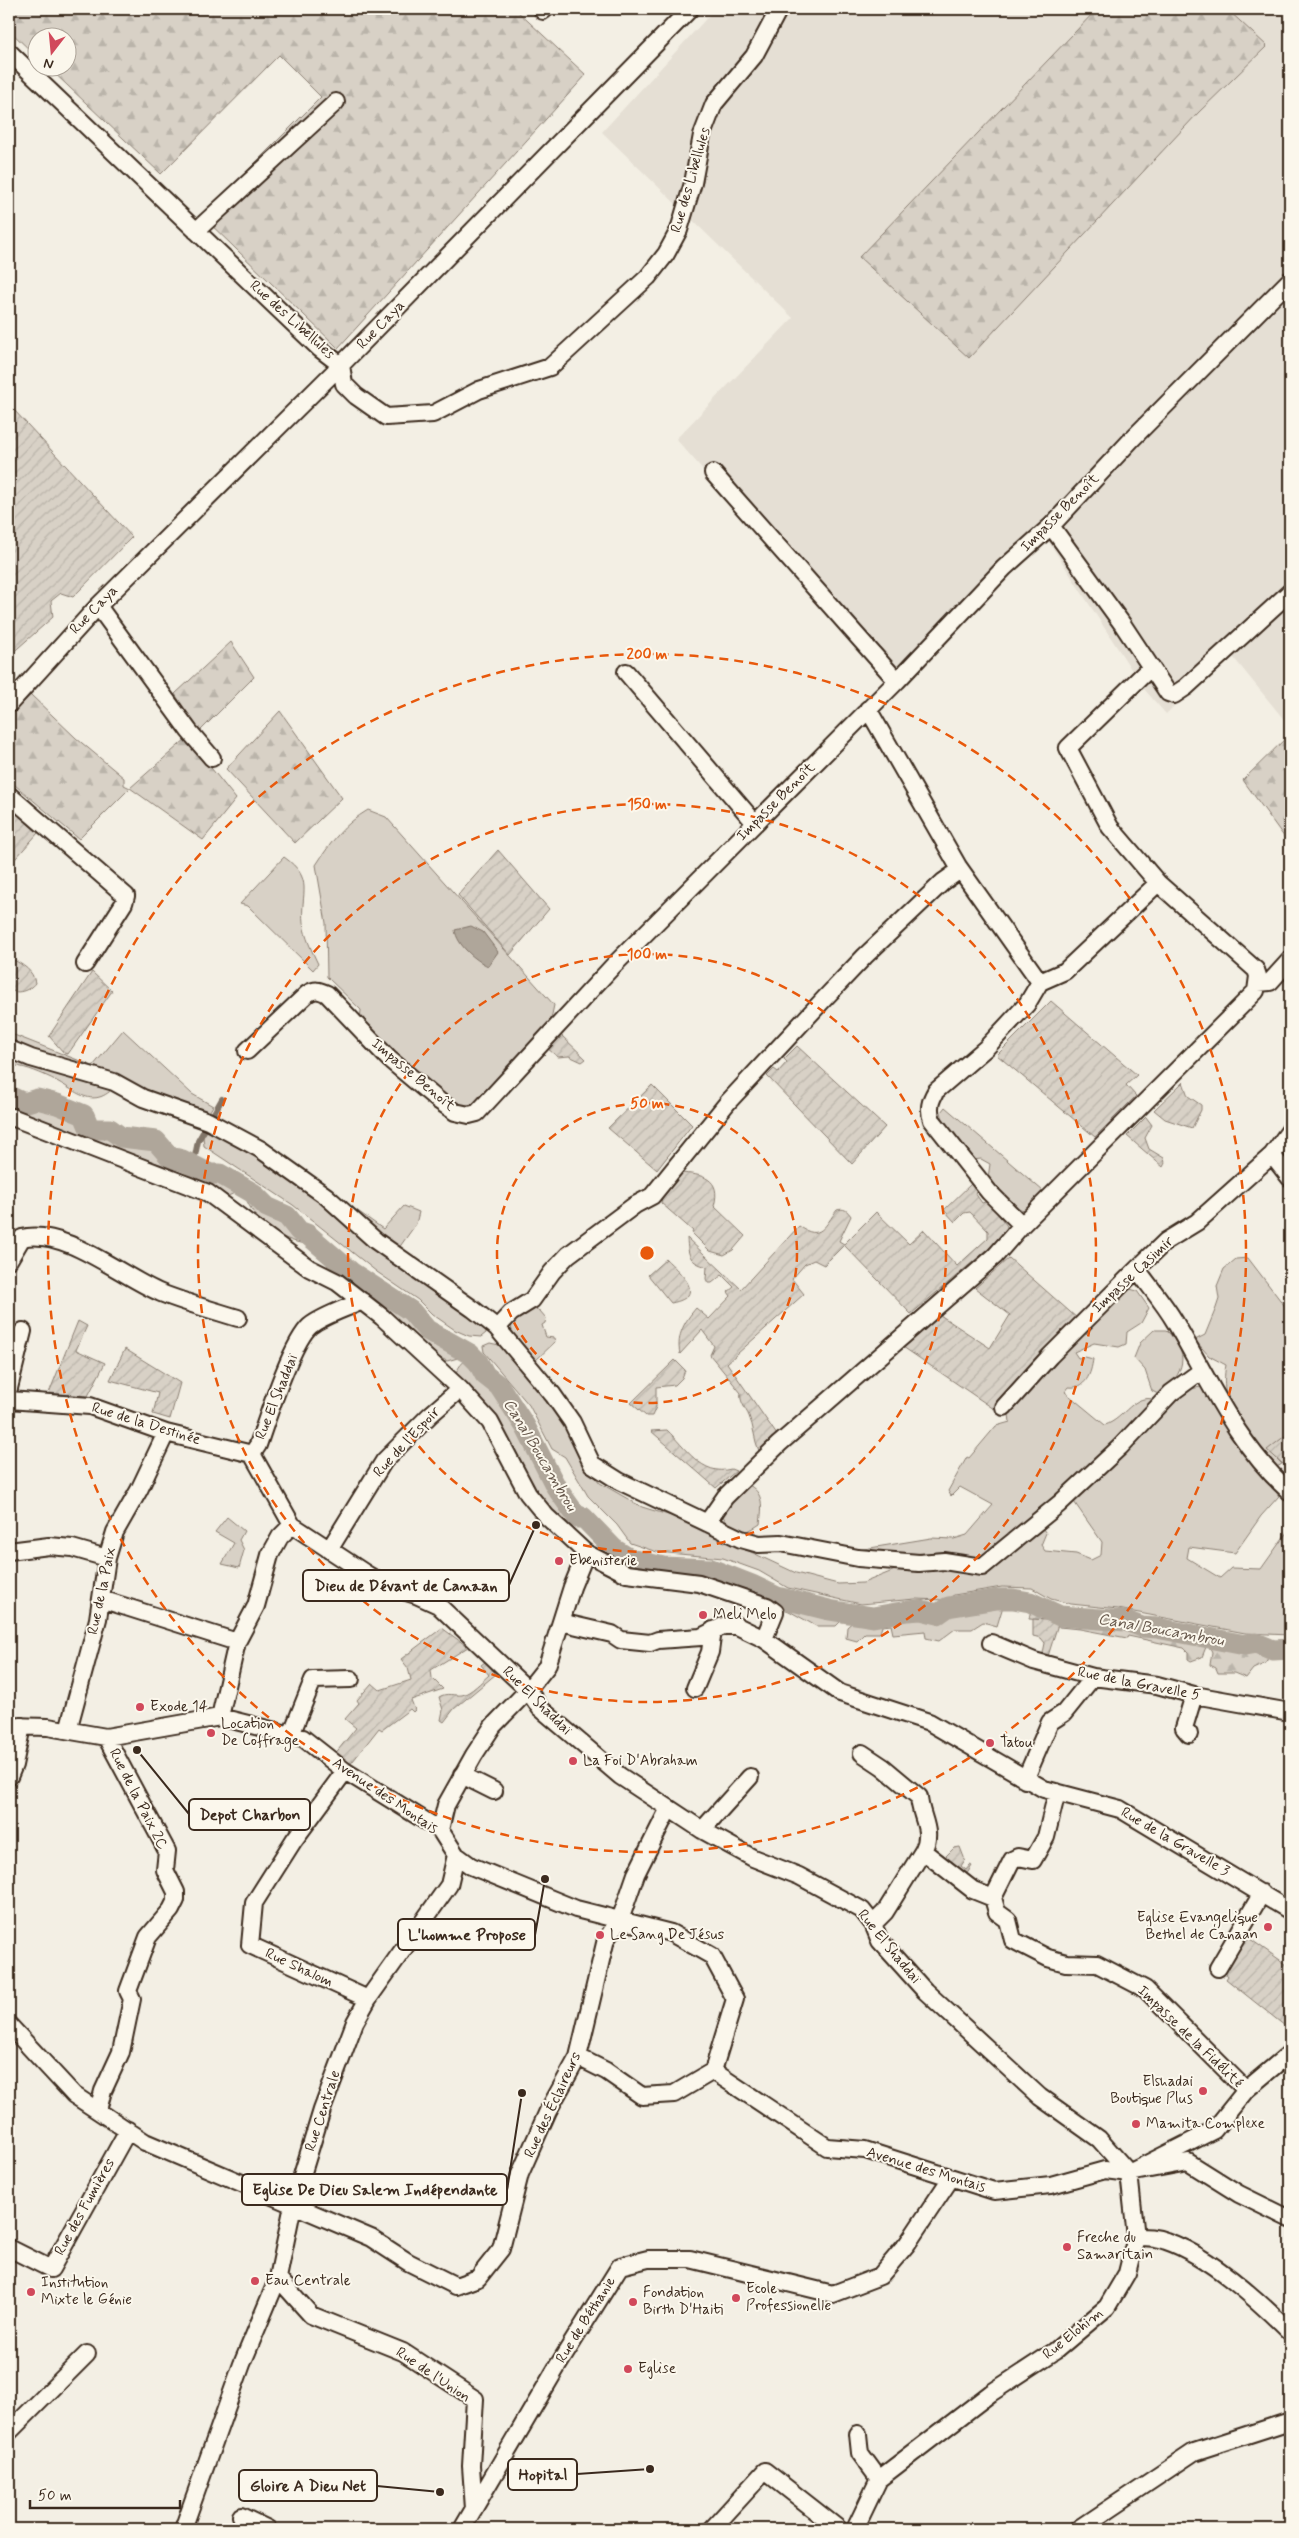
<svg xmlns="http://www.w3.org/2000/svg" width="1299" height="2538" viewBox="0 0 1299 2538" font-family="Mynerve,sans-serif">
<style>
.built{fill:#e5dfd4}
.green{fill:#d8d1c6;stroke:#8a7e72}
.forest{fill:url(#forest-firs);stroke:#8a7e72}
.garden{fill:url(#garden-furrows);stroke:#8a7e72}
.water{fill:#afa69a;stroke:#817468}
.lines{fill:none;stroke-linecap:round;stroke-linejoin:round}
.stream{stroke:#817468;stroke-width:6}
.canal{stroke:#afa69a;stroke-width:21}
.street-casing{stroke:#3b2a1e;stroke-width:20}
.street{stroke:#fbf7ec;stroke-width:16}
.ring{fill:none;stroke:#e8590c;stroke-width:2.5;stroke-dasharray:9 6}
.poi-dot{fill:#d1495b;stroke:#fbf7ec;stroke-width:2}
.labels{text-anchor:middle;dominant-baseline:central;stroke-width:4;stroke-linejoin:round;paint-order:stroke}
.street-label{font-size:15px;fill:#3b2a1e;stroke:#fbf7ec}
.poi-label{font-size:15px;fill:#3b2a1e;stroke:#fbf7ec;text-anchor:start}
.water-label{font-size:16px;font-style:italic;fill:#645549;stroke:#fbf7ec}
.centre{fill:#e8590c;stroke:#fbf7ec;stroke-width:2.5}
.ring-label{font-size:15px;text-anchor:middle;font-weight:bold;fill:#e8590c;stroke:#fbf7ec;stroke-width:4;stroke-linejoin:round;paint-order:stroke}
.leader{fill:none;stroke:#3b2a1e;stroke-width:2}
.callout-dot{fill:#3b2a1e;stroke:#fbf7ec;stroke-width:2}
.callout{fill:#fbf7ec;stroke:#3b2a1e;stroke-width:2}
.callout-label{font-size:16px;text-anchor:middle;font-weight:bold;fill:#3b2a1e}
</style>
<defs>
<pattern id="forest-firs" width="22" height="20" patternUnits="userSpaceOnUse" patternTransform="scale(1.25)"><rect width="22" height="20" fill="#d8d1c6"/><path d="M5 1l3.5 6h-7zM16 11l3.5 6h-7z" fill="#bab4aa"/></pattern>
<pattern id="garden-furrows" width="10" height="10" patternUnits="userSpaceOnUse" patternTransform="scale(1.25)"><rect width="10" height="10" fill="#d8d1c6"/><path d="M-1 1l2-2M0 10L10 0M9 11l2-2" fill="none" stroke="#bab4aa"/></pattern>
</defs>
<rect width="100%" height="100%" fill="#f3efe4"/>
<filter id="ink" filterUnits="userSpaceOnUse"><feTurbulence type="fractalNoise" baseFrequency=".02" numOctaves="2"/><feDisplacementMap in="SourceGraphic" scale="10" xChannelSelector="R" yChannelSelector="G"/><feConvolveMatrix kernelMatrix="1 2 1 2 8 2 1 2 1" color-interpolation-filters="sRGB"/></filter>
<g filter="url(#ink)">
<path class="built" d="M715,9H1290V727L1229,652L1166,714L1144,689L1038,525L886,677L676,439L793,318L602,132Z"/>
<path class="green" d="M368,810L386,817L554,1005L550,1024L489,1092L472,1104L459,1107L444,1100L360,1021L361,1010L327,977L326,923L316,865C331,842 344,824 368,810Z
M284,857C315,879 300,893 303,923C305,937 312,951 318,964L313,970L248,906L240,904Z
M123,1030L192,1094L213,1106L206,1117L119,1082C93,1114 77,1090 49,1077C36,1071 23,1066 9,1065V1033L93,1066Z
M9,1091L50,1112L84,1118L89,1125C131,1128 196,1159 233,1181L237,1192L228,1196L185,1172L110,1148L9,1110Z
M945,1107L1043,1191L1025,1210C1008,1208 998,1191 988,1178L990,1164L981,1159L972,1160L943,1120L941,1112Z
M208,1129L324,1187L383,1229L404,1206L419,1212L416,1224L391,1259C421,1285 454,1305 486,1329V1333L481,1337L469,1336L455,1330L432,1314L418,1300L377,1272L293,1205L204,1146L203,1137Z
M250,1197C264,1206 307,1225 309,1242L305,1244C281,1240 257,1224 247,1201Z
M1248,1258L1290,1313V1432L1268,1450L1282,1464L1275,1468C1262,1454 1230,1414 1226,1396C1224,1386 1224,1375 1226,1365L1209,1356L1195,1340L1205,1335L1216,1308L1219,1299L1217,1286L1224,1269L1236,1259Z
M330,1262L338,1263L361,1274V1282L351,1283L325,1269Z
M1130,1289L1137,1291L1149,1308L1141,1323L1127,1332L1126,1344L1119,1347L1094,1343L1074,1352L1078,1358L1085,1357L1093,1359C1091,1374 1086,1389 1069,1387L1065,1392L1105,1425C1125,1419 1133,1392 1156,1400L1076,1482L983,1559L858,1550L931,1538L954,1539L967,1535L993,1505L960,1487L951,1496L948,1491L967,1457L969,1458L996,1426L1010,1422L1008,1407L1120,1295Z
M379,1290H386L406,1311L420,1318L461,1349L458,1358L447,1361L434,1355L380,1308L375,1300Z
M532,1308L540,1311L546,1318L545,1323L542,1325L546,1337L554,1338L555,1342L535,1361C523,1348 506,1336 513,1318Z
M1154,1330H1166C1192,1355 1183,1371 1162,1396L1152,1391L1145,1370L1134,1358L1140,1343Z
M490,1343L508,1347L562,1418L589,1469L600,1483L642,1507L678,1518L796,1573L838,1584L863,1583L900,1568L991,1572L995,1564L1042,1528L1046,1533L1041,1545L1045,1551L1076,1554L1091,1560L1101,1555L1102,1542L1072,1499L1171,1399L1190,1389L1201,1387L1279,1496L1261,1516L1235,1553L1189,1547L1187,1558L1220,1578L1231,1568L1261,1569L1290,1528V1635L1245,1633L1118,1609L1071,1604L1051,1599L1032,1588L1002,1587L954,1595L945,1600L915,1599L861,1604L788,1588L759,1571L723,1558L657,1552L630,1543L617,1525L588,1496L565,1457L552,1449L529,1405L484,1352L483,1346Z
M476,1357C508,1387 526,1430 547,1468C556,1484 567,1498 574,1515L569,1523L548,1510L456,1374C459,1364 465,1359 476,1357Z
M747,1484C765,1493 762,1507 760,1524C738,1539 733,1533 721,1513Z
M227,1517L244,1531L239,1540L244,1550L239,1568L222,1564L234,1543L215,1532Z
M691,1565C723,1564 743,1577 771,1590C793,1600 819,1604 843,1609L845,1617L836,1626H816L789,1611L691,1578L686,1570Z
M991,1601L1004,1603L997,1626L983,1622L972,1629H955L939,1641L926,1638L925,1631L893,1634L891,1625L882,1626L880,1633H865L857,1641L846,1638L847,1627L855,1620H895L930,1611L948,1612L974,1608Z"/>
<path class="forest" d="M11,9H515L586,75L338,348L202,216L321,97L279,55L161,174L49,68H68V38H38L37,57L9,30V11Z
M1097,9H1227L1267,46L1198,113L969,358L859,257Z
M231,642L254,677L199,732L175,694Z
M31,695L76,738L124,778V785L130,788L187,738L236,799L203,840L130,788L79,839L9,780V716Z
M280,711L342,798L295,843L226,769Z
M1290,734V845L1243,780Z
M1032,1604L1039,1610L1050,1606L1067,1616L1086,1613L1092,1617H1104L1116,1614L1127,1621L1136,1619L1144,1626L1162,1623L1170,1626L1175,1635L1186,1629L1201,1641L1219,1637L1239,1645L1251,1642L1264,1649L1268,1657L1266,1663L1253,1669L1246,1678L1234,1673H1218L1216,1668L1210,1665L1212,1652L1210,1648L1206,1647L1202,1657L1191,1661L1188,1659V1652L1184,1648L1128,1636L1127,1638L1080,1629L1059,1627V1621L1029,1619Z"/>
<path class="garden" d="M14,410L132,537L73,597L61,593L51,601L53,617L9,656V415Z
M9,806L38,833L9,866Z
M498,850L549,909L510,955L458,895Z
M12,959C23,965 33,970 35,983C29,991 16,995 9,989V964Z
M92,972L112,991L68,1054L64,1053L49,1036Z
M1051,1001L1137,1075L1126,1085L1136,1096L1095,1137L997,1055Z
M561,1035L586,1059L582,1062L569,1056L558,1057L548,1049Z
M797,1046L885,1127L852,1164L767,1076L774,1069L778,1072L787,1062L784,1059Z
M1183,1082L1188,1096L1201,1105V1110L1192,1128L1165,1119L1154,1110Z
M652,1085L692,1125L657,1170L608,1128Z
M1146,1117L1152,1125L1145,1138L1149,1149L1164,1158L1165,1163L1163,1167L1127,1136Z
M679,1173C702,1174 722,1178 714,1206L745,1236L733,1250L724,1255L710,1251L692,1233L693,1231L661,1203L663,1192Z
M973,1182L978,1189L975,1193L982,1203L988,1201L1007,1226L1006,1234L911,1314L844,1245L824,1265L814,1260L805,1264L792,1279L804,1294L727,1363L777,1435L759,1451C754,1440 754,1427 749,1416C746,1409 739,1401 741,1393L710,1355L714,1346L702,1330L680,1354C676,1335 685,1321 696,1308L709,1319L731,1296L728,1292L734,1287L722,1275L712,1283H708L706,1279L707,1267C690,1262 688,1257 687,1238L741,1289L799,1226C821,1242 825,1225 837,1210C844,1208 847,1210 851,1216L839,1241L844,1244L876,1212L909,1244L924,1230L957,1266L988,1238V1231L970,1212L964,1213L955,1222L944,1210Z
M1009,1258L1078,1319L1025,1371L994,1409L903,1347L940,1315L990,1348L1010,1315L975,1288Z
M666,1259C679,1272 709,1296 671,1303L648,1275Z
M78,1321L87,1326L76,1350L105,1363L88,1396L49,1393Z
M125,1349L180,1383L170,1419L153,1414L158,1393L110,1380Z
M675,1360L685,1370L682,1378L675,1385L656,1387V1407L652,1416H646L631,1403Z
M667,1430C685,1447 702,1477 731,1469L736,1471L716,1488L651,1431Z
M1290,1432V1470L1267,1450Z
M1033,1619L1059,1621L1048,1656L1043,1653L1045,1643L1041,1638L1033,1636Z
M442,1628L468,1647L431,1670L432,1678L443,1689L411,1700L415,1710L413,1712L410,1709L382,1730L379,1728L349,1766L334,1755L356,1728L345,1719L359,1703L357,1700L372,1683L380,1690L411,1680L408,1668L401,1659Z
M485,1662L496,1674L454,1709L444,1722L441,1720L443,1710L439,1697C447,1692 454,1696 462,1695C471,1693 482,1681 489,1675L481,1665Z
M960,1847L965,1860L961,1866L966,1870L970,1865L972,1866L964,1878L944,1858L954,1848Z
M1243,1934L1290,1967V2030L1226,1979L1228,1976L1223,1970Z"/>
<path class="water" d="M471,926L483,932L498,952L488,966C475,960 457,945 455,930Z"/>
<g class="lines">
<path class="stream" d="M9,681L13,677
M193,1166L198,1141L222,1099"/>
<path class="canal" d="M9,1096L24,1103L37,1099L57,1104L84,1115L89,1127L94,1129H110L121,1137L156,1141L170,1157L182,1160L210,1174H220L253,1193L267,1207L287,1216L299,1231L307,1234L351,1272L411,1311L427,1330L470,1354L478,1362L485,1375L499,1386L525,1426L556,1487L578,1518L583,1517L614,1549L630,1559L663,1567L711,1569L752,1585L777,1597L829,1610L873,1617L907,1611L921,1610L938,1614L948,1607L997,1599H1013L1030,1602L1060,1616L1126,1621L1142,1627L1157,1628L1245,1645L1256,1643L1273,1650L1290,1649"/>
<g class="street-casing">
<path id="street" d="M543,11L545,9
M9,52L320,349L341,365L344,384L356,396L386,417L433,414L479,390L550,367L648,277L666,254L679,230L693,183L702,135L714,104L754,56L779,9
M196,231L336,102
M713,473L897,681
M1051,526L1123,625L1168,693L1174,695L1186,687L1290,592
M98,606L189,731L212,758
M1150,668L1068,748L1110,827L1158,883
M626,672L755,823
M9,704L98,606L341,365L690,9
M868,709L958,866L1040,982
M9,795L126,896L124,903L85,964
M1258,983L1270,982L1290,960
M9,1049L31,1058L114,1082L143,1098L208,1121L260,1149L326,1196L376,1241L473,1309L497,1328L553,1395L572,1422L592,1464L619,1481L741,1539L759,1544L781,1543L858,1558L919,1563L944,1561L982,1567L1059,1504L1120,1447L1171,1393L1201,1371
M247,1051L307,994C315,989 319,990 327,994L389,1059L439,1101L455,1112L469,1115L477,1113L613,966L897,681L1004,568L1051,526L1133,438L1290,280
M9,1116L208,1193L309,1268L337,1282L382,1317L460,1389L490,1422L528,1494L546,1516L586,1553L627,1574L699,1583L767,1606L775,1612L764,1639
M1272,1155L1290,1178
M9,1260L22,1238C64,1227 122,1277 161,1293C186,1303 212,1310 238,1318
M1137,1269C1149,1286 1164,1303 1175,1322C1210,1382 1237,1445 1290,1492
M362,1301C345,1309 324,1315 310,1326C291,1343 267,1419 258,1445L252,1454L292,1525L368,1575L390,1587L416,1595L438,1605L528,1690L540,1708L620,1776L702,1830L753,1858L799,1876L862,1910L873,1924L880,1941L925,1991L1040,2097L1099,2139L1129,2173
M497,1328L511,1313L532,1300L552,1272L568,1255L635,1205L652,1196L728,1102L825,998L865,956L943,882L960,870
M9,1388L23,1331
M9,1400L90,1406L166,1433L252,1454
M1004,1407L1050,1356L1137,1269L1166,1241L1197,1222L1272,1155L1290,1130
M707,1523L725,1497L779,1444L995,1256L1022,1225L989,1192L932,1120C928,1109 930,1101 936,1091L986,1048L1027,1004L1040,982L1065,971L1158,883L1256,970L1258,976L1256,991L1022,1225
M329,1550L384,1461L430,1415L460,1389
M9,1551L49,1546L72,1548L107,1558
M101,1599L237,1642
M563,1621L569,1624L612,1634L621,1640L650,1643L658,1640L701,1637L723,1626H737L764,1639L840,1693L929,1722L1044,1789L1120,1809L1290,1911
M991,1643L1034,1661L1093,1677L1157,1685L1194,1695L1290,1712
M695,1688L710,1652L713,1630
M220,1717L237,1642L256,1606L270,1555L280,1537L292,1525
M9,1726L48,1727L106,1737L220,1717L303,1738L345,1771L440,1830L456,1855L471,1866L576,1909L671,1933L712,1956L735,1999L713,2071L827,2147L865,2150L994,2191L1051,2185L1105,2170L1129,2173L1188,2162L1239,2194L1290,2219
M68,1730L98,1619L107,1558L115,1532L139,1490L166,1433
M1189,1734L1184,1728L1194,1695
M291,1735L313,1680L351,1679
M862,1753L883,1767L919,1797C920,1817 934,1831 923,1851L885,1912L873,1924
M345,1771L294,1840L254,1903L250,1945L368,1999
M462,1775L494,1791
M9,1777L14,1765L22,1726
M1025,1780L1050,1722L1064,1713L1093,1677
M440,1830L446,1805L474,1755L493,1726L528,1690L547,1666L572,1587L586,1553
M702,1830L750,1777
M923,1851L973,1890L993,1898L1012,1860L1018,1857L1033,1860L1046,1837L1057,1792
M993,1898L997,1912L1008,1920L1013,1940L1048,1958L1066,1963L1097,1964L1145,1989L1246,2090
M1218,1968L1262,1893
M9,2025L74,2095L145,2142L371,2238L408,2262L456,2286L478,2278L501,2249L520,2174L548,2111L578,2057L606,1939L620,1920L636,1874L668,1810
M578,2057L606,2071L642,2096L674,2094L713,2071
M98,2110L103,2091L121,2052L132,1999L128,1991L148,1937L171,1910L176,1900V1892L165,1870L167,1851L106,1737
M1136,2237C1146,2237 1156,2237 1166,2241C1208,2255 1259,2301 1290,2332
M9,2248L51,2269L128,2130
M278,2278L311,2315L403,2352L475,2399L471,2466L474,2509
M9,2432L87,2354
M858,2434L860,2453L879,2479
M241,2516L268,2529
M183,2529L242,2364L278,2278L293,2205L322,2110L355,2022L368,1999L449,1885L456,1855
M462,2529L557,2367L620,2266L648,2259H690L833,2294L880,2276L907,2244L951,2178
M712,2529L765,2471L839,2529
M855,2529L879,2479L991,2393L1055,2351L1107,2307L1127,2273L1136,2237L1129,2173L1214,2130L1246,2090L1290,2053
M1079,2529L1194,2452L1290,2421"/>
</g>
<use href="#street" class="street"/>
</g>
</g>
<g class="ring">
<circle cx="647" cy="1253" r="150"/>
<circle cx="647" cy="1253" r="299"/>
<circle cx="647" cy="1253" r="449"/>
<circle cx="647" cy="1253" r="599"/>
</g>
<g class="poi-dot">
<circle cx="559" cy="1561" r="5"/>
<circle cx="703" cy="1615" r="5"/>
<circle cx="140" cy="1707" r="5"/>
<circle cx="211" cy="1733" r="5"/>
<circle cx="990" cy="1743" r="5"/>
<circle cx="573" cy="1761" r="5"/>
<circle cx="1268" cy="1927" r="5"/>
<circle cx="600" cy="1935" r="5"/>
<circle cx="1203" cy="2091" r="5"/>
<circle cx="1136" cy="2124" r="5"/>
<circle cx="1067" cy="2247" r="5"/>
<circle cx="255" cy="2281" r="5"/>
<circle cx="31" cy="2292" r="5"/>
<circle cx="736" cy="2298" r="5"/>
<circle cx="633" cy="2302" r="5"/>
<circle cx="628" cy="2369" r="5"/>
</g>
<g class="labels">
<g class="street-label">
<text transform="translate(691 180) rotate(-74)">Rue des Libellules</text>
<text transform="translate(292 320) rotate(42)">Rue des Libellules</text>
<text transform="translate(381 325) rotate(-46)">Rue Caya</text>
<text transform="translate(1060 513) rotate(-45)">Impasse Benoît</text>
<text transform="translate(94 610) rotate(-46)">Rue Caya</text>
<text transform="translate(776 802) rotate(-45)">Impasse Benoît</text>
<text transform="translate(413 1075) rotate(40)">Impasse Benoît</text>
<text transform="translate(1133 1275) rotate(-43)">Impasse Casimir</text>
<text transform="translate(277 1397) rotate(-68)">Rue El Shaddaï</text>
<text transform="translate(146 1424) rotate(17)">Rue de la Destinée</text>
<text transform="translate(407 1442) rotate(-47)">Rue de l'Espoir</text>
<text transform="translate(102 1591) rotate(-78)">Rue de la Paix</text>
<text transform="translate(1139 1684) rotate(11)">Rue de la Gravelle 5</text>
<text transform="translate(537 1701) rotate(45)">Rue El Shaddaï</text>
<text transform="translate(385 1796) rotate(34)">Avenue des Montais</text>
<text transform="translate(138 1799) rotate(63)">Rue de la Paix 2C</text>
<text transform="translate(1175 1842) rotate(30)">Rue de la Gravelle 3</text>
<text transform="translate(889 1947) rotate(51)">Rue El Shaddaï</text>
<text transform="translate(299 1968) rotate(25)">Rue Shalom</text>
<text transform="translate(1190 2037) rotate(44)">Impasse de la Fidélité</text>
<text transform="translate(553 2105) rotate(-65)">Rue des Éclaireurs</text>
<text transform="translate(323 2111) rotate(-72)">Rue Centrale</text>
<text transform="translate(926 2170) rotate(17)">Avenue des Montais</text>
<text transform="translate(85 2207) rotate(-61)">Rue des Fumières</text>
<text transform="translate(586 2320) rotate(-58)">Rue de Béthanie</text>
<text transform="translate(1073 2334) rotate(-39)">Rue Elohim</text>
<text transform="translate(433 2375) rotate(34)">Rue de l'Union</text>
</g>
<g class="poi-label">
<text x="569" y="1561">Ebenisterie</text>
<text x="713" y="1615">Meli Melo</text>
<text x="150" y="1707">Exode 14</text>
<text x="221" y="1724">Location<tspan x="221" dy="17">De Coffrage</tspan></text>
<text x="1000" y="1743">Tatou</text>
<text x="583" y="1761">La Foi D'Abraham</text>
<text x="1258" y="1918" text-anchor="end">Eglise Evangelique<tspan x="1258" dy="17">Bethel de Canaan</tspan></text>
<text x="610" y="1935">Le Sang De Jésus</text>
<text x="1193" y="2082" text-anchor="end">Elshadai<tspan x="1193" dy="17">Boutique Plus</tspan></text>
<text x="1146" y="2124">Mamita Complexe</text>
<text x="1077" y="2238">Freche du<tspan x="1077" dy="17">Samaritain</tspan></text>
<text x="265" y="2281">Eau Centrale</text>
<text x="41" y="2283">Institution<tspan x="41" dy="17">Mixte le Génie</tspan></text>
<text x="746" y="2289">Ecole<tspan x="746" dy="17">Professionelle</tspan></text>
<text x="643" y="2293">Fondation<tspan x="643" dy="17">Birth D'Haiti</tspan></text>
<text x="638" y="2369">Eglise</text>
</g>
<g class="water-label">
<text transform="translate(540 1455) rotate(59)">Canal Boucambrou</text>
<text transform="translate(1161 1630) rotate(10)">Canal Boucambrou</text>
</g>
</g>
<circle cx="647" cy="1253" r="8" class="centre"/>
<g class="ring-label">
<text x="647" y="659">200 m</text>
<text x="647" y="809">150 m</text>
<text x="647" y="959">100 m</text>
<text x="647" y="1108">50 m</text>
</g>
<path class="leader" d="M536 1525L509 1585M137 1750L189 1814M545 1879L535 1935M522 2093L507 2190M650 2469L577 2474M440 2492L377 2486"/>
<g class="callout-dot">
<circle cx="536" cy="1525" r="5"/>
<circle cx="137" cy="1750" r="5"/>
<circle cx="545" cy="1879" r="5"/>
<circle cx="522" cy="2093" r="5"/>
<circle cx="650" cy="2469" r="5"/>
<circle cx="440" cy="2492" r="5"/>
</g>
<g class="callout">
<rect x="303" y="1570" width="206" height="31" rx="5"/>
<rect x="189" y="1799" width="121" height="31" rx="5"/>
<rect x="398" y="1919" width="137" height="31" rx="5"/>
<rect x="242" y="2174" width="265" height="31" rx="5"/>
<rect x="508" y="2459" width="69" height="31" rx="5"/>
<rect x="239" y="2470" width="138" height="31" rx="5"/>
</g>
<g class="callout-label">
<text x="406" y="1591">Dieu de Dévant de Canaan</text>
<text x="250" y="1820">Depot Charbon</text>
<text x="467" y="1940">L'homme Propose</text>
<text x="375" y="2195">Eglise De Dieu Salem Indépendante</text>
<text x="543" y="2480">Hopital</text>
<text x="308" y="2491">Gloire A Dieu Net</text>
</g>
<rect width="1299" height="2538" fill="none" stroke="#fbf7ec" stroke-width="30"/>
<rect x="15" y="15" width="1269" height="2508" fill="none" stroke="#3b2a1e" stroke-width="2" filter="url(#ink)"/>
<g transform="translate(52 52) rotate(196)"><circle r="24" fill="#fbf7ec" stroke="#aea59a"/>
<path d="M0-4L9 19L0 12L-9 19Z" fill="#d1495b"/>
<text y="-8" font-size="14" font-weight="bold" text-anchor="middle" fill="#3b2a1e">N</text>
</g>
<path d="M30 2500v8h150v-8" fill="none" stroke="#3b2a1e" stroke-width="2.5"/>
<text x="38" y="2500" font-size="15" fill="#3b2a1e" stroke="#fbf7ec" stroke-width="4" paint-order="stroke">50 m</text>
</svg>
